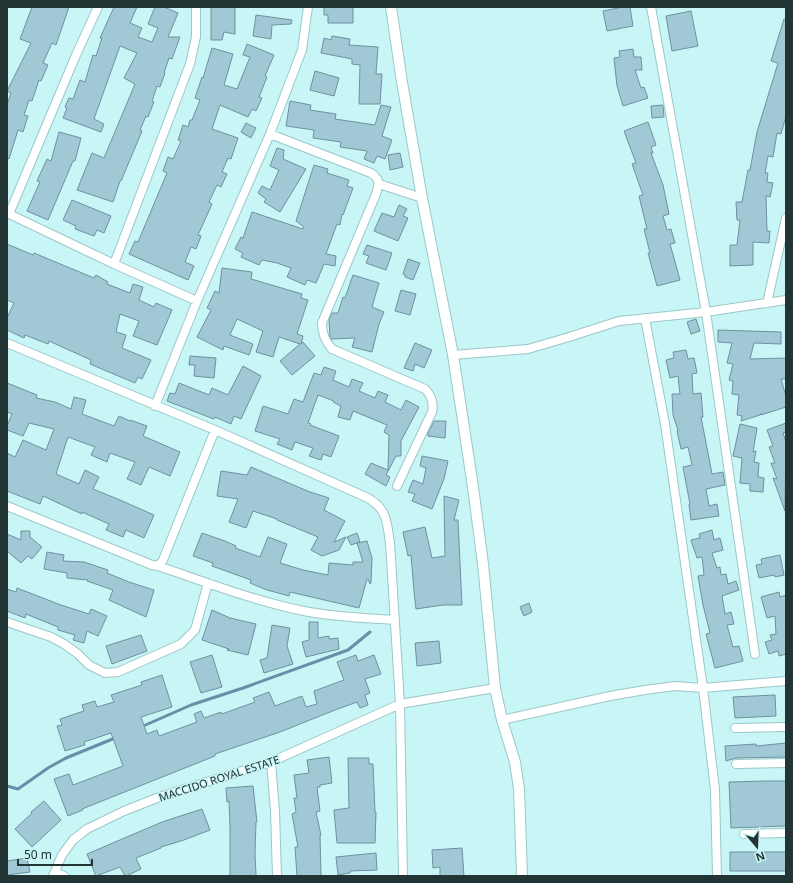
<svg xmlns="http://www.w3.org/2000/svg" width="793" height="883" viewBox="0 0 793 883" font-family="'Noto Sans',sans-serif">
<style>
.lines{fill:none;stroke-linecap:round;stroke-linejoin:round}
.stream{stroke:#698ea8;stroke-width:3}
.building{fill:#a0c8d5;stroke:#6c929f}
.minor-casing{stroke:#9bc7c8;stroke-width:10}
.tertiary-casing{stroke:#9bc7c8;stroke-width:12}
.minor{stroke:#fff;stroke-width:8}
.tertiary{stroke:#fff;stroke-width:10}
.labels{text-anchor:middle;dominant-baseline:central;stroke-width:3;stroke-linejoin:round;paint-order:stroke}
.street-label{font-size:11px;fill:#233435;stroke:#c8f5f6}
</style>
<rect width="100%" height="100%" fill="#c8f5f6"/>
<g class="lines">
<path class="stream" d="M141,727L191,705L243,688L348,650L370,632
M7,786L18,789L48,768L66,758L115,738"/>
</g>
<path class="building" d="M32,7H69L56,45L52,43L43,63L48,65L41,81L39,80L32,101L29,100L24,115L28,116L23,132L18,130L9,159L7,158V105L11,93L7,91L31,43L20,39Z
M114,7H137L130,23L142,28L138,37L152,42L158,28L148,24L155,7H164L178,13L168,37H180L172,59L169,58L164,73H165L160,87L157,86L152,101L154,102L148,117L146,116L140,130L142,131L121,181H120L113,202L77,190L92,153L104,158L135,84L124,78L137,53L120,46L94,119L104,124L101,132L63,118L67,108L65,107L69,98L73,99L80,80L85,82L93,55L96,56L102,38H100Z
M211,7H235V34L224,32L222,40H211Z
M324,7H353V23H328V15H324Z
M623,7H630L633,26L607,31L603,11Z
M691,11L698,46L672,51L666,16Z
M256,15L292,20L291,24L272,25L271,39L253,36Z
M784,19L786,20V116L781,134L777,133L773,157L768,156L765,173H768L767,182L773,183L770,197L766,196L767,231H770L769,243L753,242V265L730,266V245H737L740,220H737L736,202H742L748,170H750L757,132L778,63L771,61Z
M332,36L350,39L349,45L378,47L376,74H382L380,104H359L360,65L352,64V59L321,53L324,38L331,40Z
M247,44L274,55L265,76L267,77L259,97L262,98L256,111L252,109L248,117L220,105L212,129L238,138L231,159L228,158L222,172L227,174L221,187L217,185L209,202L212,204L198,235L201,236L196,249L191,247L185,262L194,266L188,280L129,254L135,241L138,242L167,173L163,171L168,157L173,159L181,141L178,140L183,125L188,127L190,120H192L200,100L195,98L202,77L203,78L212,48L233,54L224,85L237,89L250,57L243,55Z
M633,49L634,57H641L642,70H635L641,88L644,87L648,98L623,106L617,86L614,58L620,57L619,51Z
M315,71L339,78L334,96L310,90Z
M290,101L311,105L310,110L336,114L335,119L375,125L381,105L391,107L382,136L392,140L385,159L377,156L374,163L364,159L367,151L340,147L341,142L313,138L314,130L286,126Z
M663,105L664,117L652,118L651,106Z
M648,122L656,145L651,147L653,153H651L663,185L669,214L663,216L667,230L671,229L675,243L670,244L680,280L657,286L648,253H650L644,229H647L639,196L643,195L632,164L636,163L624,131Z
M246,123L256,128L251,138L241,132Z
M59,132L81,138L75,161H73L48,220L27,211L40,182L37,181L47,159L51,161Z
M277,148L284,150L283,159L306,169L280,212L264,202L266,199L258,193L262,186L270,190L279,170L270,166Z
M400,153L403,167L390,170L388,155Z
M314,165L328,169L327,173L349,180L347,186L353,188L343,215L342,214L340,225L337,224L326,254L336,256L335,266L324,264L316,283L307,280L305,285L287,277L291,268L277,263L262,260L259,265L241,257L243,253L235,249L241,237L243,238L252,212L303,229L304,227L296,221Z
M72,200L111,216L104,233L97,230L94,236L75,229L76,226L63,220Z
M399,205L407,209L403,216L408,218L398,241L374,231L382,213L394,217Z
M7,244L33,255L34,253L94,278L96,275L108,282L107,284L130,293L133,284L143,287L139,300L154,307L156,303L172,310L157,345L133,336L139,321L120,314L116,332L126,335L122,348L151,360L142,379L138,377L135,383L90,364L91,360L49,341L48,344L25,335L24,338L7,330V318L14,303L7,300Z
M367,245L392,253L386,270L366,263L369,256L363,254Z
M408,259L420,263L413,280L405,277V275L403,274Z
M222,268L252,272L251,279L302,294L301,298L308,300L297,334L303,336L301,344L303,342L315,356L292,375L280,361L300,344L279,337L273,357L256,352L263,331L237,319L230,335L253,344L249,355L224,346L223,350L197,337L211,310L207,308L215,291L219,293Z
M353,275L379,283L372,307L384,312L379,324L372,352L352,347L355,338L331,339L330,337L329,320L332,313H338L343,297L345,298Z
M401,290L416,294L410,315L395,311Z
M696,319L700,331L691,334L687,322Z
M718,330L781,332V344L754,343L750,359L786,358V379H781L786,396V407L761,415V413L760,415L741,421L742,416L737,415L739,395L732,394L733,381L729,380L733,364L727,363L732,343L718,342Z
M415,343L432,350L424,368L415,364L413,371L404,368Z
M686,350L688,359L694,358L697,373L692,374L693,394L701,393L703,417H701L712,474L723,472L725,485L706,489L709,506L717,504L719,516L691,520L689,504H690L683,467L692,465L688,447L681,449L677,431L678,430L673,415L672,394H680L678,376L670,378L666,360L674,358L673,352Z
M190,356L216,358L214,378L194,376L195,365H189Z
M243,366L261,376L241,419L234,416L231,424L215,417L214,419L167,401L170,393L175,394L179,383L209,395L212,388L228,395Z
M324,367L336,371L333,380L349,387L352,379L363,383L359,391L375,398L378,391L388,395L385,402L401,410L406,400L419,407L401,441V456H396L386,475L390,477L386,486L365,474L371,463L388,470L389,435L384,432L387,425L353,411L350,420L338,417L341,406L333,402L334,401L318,395L308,423L311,424L310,425L339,436L331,457L323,454L321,460L309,456L313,448L295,442L292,450L277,444L280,439L255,431L263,406L288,414L294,399L303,402L314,373L321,375Z
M7,383L37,395L36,398L55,402L71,409L74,397L86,400L82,414L114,426L119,416L130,421V420L147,426L143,436L180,452L170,476L149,467L141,485L127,479L135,462L110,453L107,462L91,455L95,447L68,437L56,474L79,484L85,470L99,477L93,489L120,500L154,515L144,538L126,530L123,537L106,530L109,524L82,512V514L43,496L40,504L7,491V453L15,457L23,440L46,450L54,429L29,423L23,436L7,430V426L12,414L7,412Z
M434,421H446L445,438L428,436V433Z
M786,423V432L783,433L786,442L785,511L773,478L777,479L771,463H775L769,447L773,446L767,430Z
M740,424L757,428L753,452L756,451L754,462L759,463L758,477L764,478L763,492L750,491V484L740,483L742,458L733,456Z
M422,456L448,461L444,479L432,509L412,501L415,494L408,492L413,480L423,484L426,468L420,466Z
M251,467L310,492L329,498L324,510L345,521L334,542L346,537L339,550L322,556L311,550L318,537L277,520V519L253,511L246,528L229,522L238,499L217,496L221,471L247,475Z
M444,496L459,500L454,520H458L462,605H443L416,609L414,591L411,555L408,556L403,532L425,527L432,558L445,556Z
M712,530L714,540L720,538L723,550L712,553L717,568L720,567L721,575L726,574L728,584L736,581L739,590L722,596L725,614L731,612L734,624L727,625L733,647L739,646L743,661L715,668L706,634L710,633L703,605L698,576L704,575L702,557L697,558L691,540L700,538L699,534Z
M21,531H30V537L42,547L32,559L28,556L21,563L7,551V534L21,540Z
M202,533L225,541L236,546L235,548L260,557L268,537L287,544L280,563L303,570L328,575L329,563L353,565V562H363L357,543L367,541L372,558L371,583L370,584L368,579H367L359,608L290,592L289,596L267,590L250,583L251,580L212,566L213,563L193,556Z
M357,533L360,542L351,545L347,537Z
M47,552L64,555L63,561L84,562L108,570L107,573L129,582L154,590L146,617L109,600L113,590L87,581L88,580L67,578V573L44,569Z
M780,555L784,575L775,577L774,575L759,578L756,565L762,564L761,559Z
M17,588L61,605L89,614L91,609L107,616L98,636L87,631L84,643L73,640L75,635L58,630V627L26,614L25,618L7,611V589L16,592Z
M779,592L780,597L786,595V654L779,656L778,651L769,654L765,642L772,640L770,635L776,634L775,616L767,618L761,597Z
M529,603L532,612L524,616L520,607Z
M212,610L230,618L256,624L248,655L227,650L229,649L202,640Z
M309,622H318V638L329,636V639L338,638L339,649L306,657L302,642L309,640Z
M272,625L290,628L287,646L293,664L264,673L260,660L267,658Z
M141,635L147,651L112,664L106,646Z
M439,641L441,663L417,666L415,643Z
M212,655L222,687L201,693L190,662Z
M356,655L358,661L374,655L381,674L365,679L370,693L365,695L368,705L360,708L357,702L335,710L280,732L215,754V756L82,809L83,810L68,816L54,779L69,774L73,785L123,766L111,733L84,742L85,745L65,751L57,726L62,725L60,719L84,711L82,705L95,701L97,707L114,702L111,695L142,685L141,682L162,675L172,707L141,717L147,734L157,730L159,736L197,722L194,714L201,711L204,718L221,712L222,714L255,702L253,698L269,692L275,706L302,696L306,707L317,704L314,691L344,680L337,662Z
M775,695L776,716L735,718L733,697Z
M786,743V757L736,758L726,761L725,746L756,744V746Z
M329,757L332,783L320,785V787H317L320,811L316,812L321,835H320L321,876H297L295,847H298L292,814L296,812L294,798H297L294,775L309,773L307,760Z
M348,758H369V764H373L375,812H376L375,843H337L334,810L349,808Z
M764,781H786V826L731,828L729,782Z
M253,786L257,822H256L255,853L256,876H230V828L229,801L227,802L226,788Z
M44,801L61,820L32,847L15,829L32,813L31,812Z
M202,809L210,830L184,840L161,847V848L136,858L141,869L126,876H125L120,867L96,876L87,854L162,822Z
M462,848L464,876H440V867L433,868L432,850Z
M730,852H786V871H730Z
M376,853L377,870L350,871V873L338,875L336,857Z
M27,858L30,872L7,875V861Z"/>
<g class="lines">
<g class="minor-casing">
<path id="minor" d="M651,7L706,312L755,654
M270,134L371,173C381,180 379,184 376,194L322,323C322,334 325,341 332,349L425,389C432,396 434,403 432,412L397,486
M379,184L422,198
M7,213L114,264L197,301
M9,214L76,55L98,7
M114,264L190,64L196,37V7
M767,303L786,218
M645,318L665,424L703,688L715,790L717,876
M7,343L215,430L368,498C387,509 387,522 390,543L400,704L403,876
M453,355L528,349L569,337L619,321L706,312L786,300
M155,406L197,301L270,134L302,50L308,7
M7,506L152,565L158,566L163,560L215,430
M158,566C206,582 254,601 304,611C334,617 365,618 395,620
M7,622L51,637L64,644L78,654L89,665L105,673L118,672L181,644L195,630L208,583
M502,720L610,696L645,690L675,686L703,688L786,681
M735,728L786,727
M271,762L275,811L277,876
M736,764L786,763
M744,834L786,833
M55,872L64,876
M53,876L62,855L73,840L87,829L124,811L162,796L271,762L400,704L495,688"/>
</g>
<g class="tertiary-casing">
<path id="tertiary" d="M391,7L402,82L422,198L453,355L473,487L483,564L495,688L502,720L515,762L519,789L522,876"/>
</g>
<use href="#minor" class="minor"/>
<use href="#tertiary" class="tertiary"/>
</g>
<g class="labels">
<g class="street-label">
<text transform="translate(219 778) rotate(-18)">MACCIDO ROYAL ESTATE</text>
</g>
</g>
<rect width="793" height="883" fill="none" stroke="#233435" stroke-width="16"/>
<g transform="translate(757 847) rotate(161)" stroke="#c8f5f6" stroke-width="3" paint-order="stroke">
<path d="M0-3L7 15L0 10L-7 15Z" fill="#233435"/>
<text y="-6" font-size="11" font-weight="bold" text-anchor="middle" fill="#233435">N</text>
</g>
<path d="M18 859v6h74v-6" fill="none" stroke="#233435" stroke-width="2"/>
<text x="24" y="859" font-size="12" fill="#233435" stroke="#c8f5f6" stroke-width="3" paint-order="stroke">50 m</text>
</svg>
